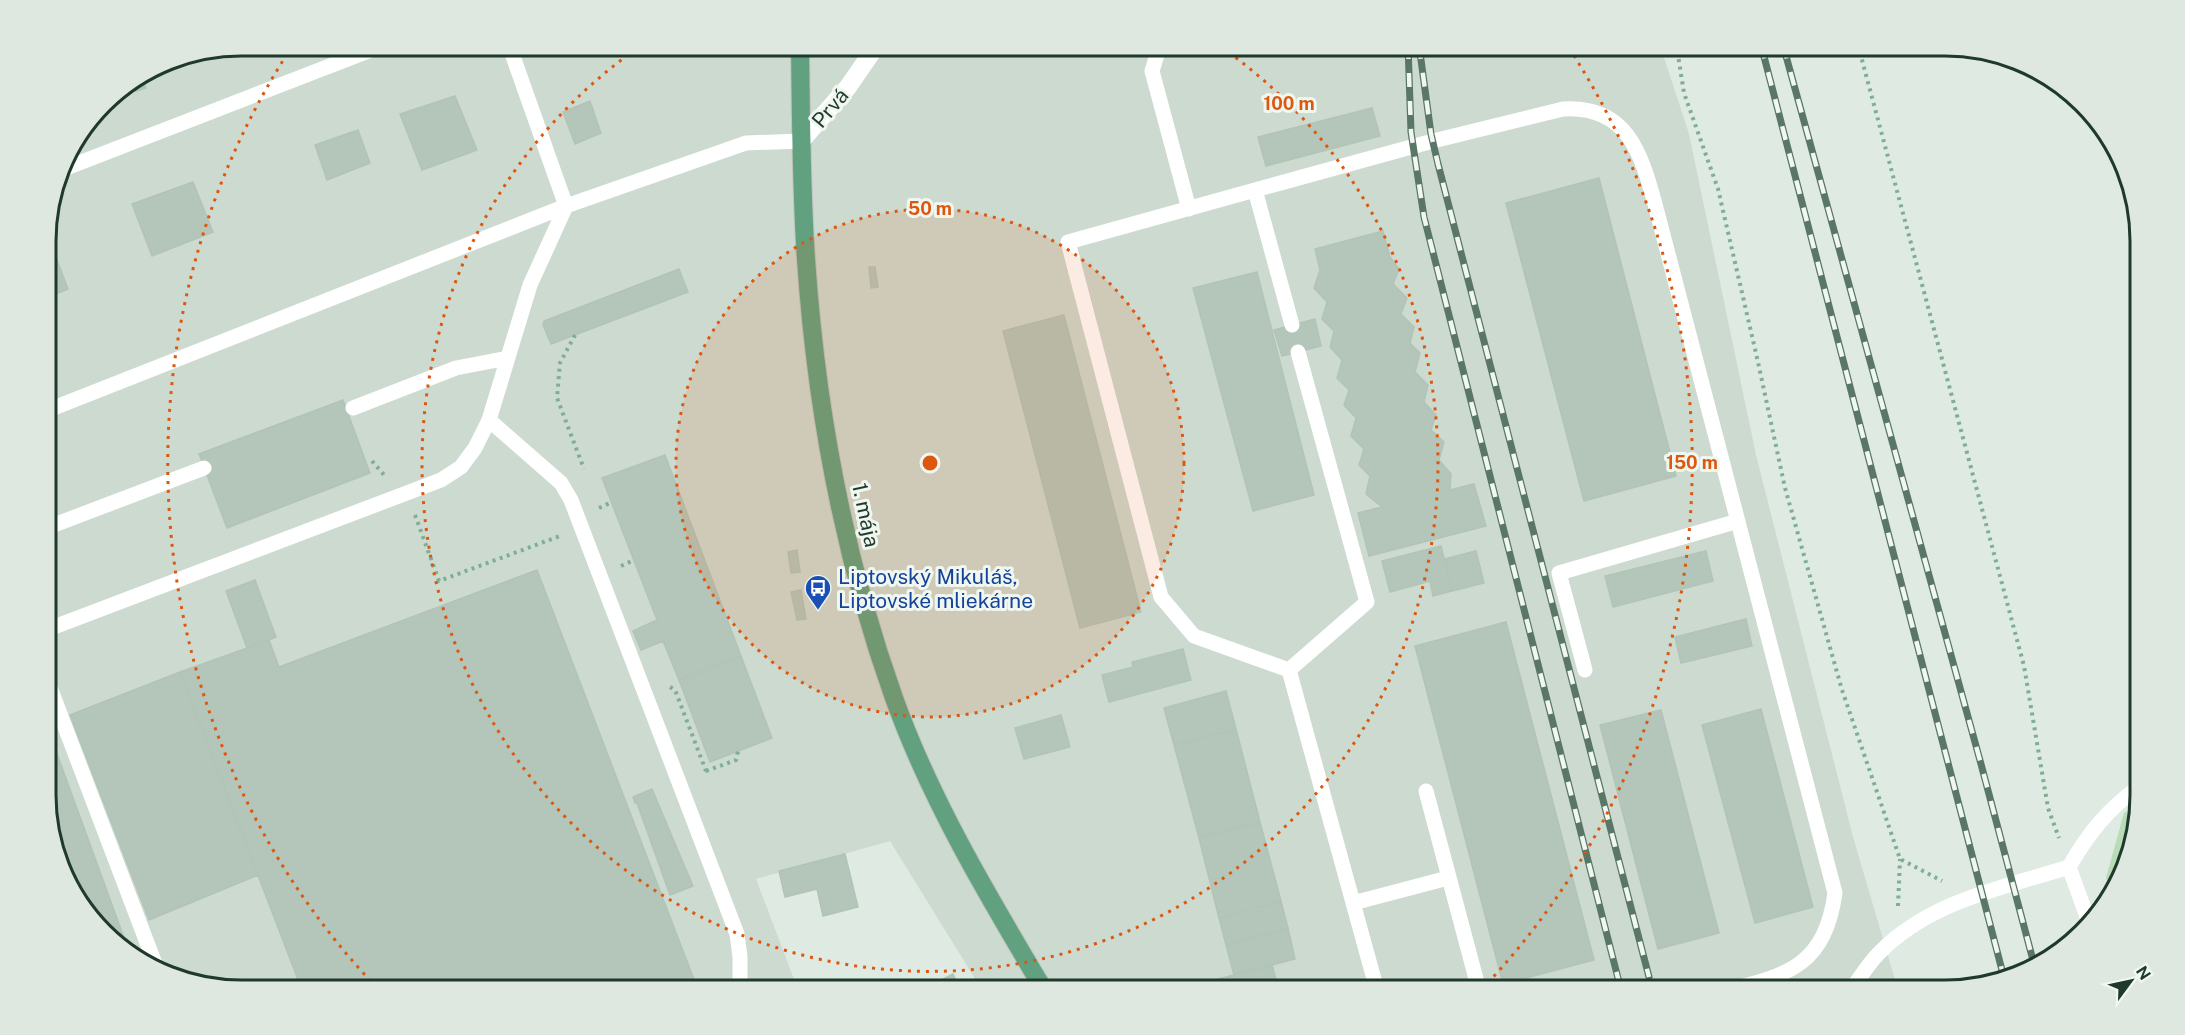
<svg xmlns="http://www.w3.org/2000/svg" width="2185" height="1035" viewBox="0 0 2185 1035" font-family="'Public Sans',sans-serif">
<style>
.built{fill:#cddad0}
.green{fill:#b7dcb6}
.building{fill:#b4c5ba;stroke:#b1c4b7;stroke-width:1.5}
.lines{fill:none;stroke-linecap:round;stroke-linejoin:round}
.primary-casing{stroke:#bcc4bf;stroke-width:20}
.path{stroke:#7eaf92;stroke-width:4;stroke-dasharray:3 4.5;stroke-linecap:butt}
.lane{stroke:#fff;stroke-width:15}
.street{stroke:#fff;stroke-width:18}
.primary{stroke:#62a17f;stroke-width:18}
.rail-casing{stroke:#597666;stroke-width:7}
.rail{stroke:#eff7f0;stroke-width:4.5;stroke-dasharray:14;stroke-linecap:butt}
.ring{fill:none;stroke:#de570e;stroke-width:3;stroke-dasharray:3 6}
.labels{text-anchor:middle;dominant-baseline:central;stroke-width:6;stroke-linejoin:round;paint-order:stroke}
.street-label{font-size:21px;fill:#1f3a2b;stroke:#eff7f0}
.transit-label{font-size:21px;fill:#164399;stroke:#eff7f0;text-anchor:start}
.rim{fill:none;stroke:#1f3a2b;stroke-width:3}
.centre{fill:#de570e;stroke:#eff7f0;stroke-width:3}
.ring-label{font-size:18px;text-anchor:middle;font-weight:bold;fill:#de570e;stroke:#eff7f0;stroke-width:6;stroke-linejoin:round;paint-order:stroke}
</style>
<rect width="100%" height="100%" fill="#deeae2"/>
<path class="built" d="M240,45H1660L1689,134L1756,455L1853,837L1898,990H982L890,841L756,879L798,990H240L165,975L85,913L47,821L45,227L65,154L111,94L166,60Z"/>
<path class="green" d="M2138,806L2125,870L2111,893L2106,878L2124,813Z"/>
<path class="building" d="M218,49L142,79L146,88L136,91L132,82L125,85L166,60Z
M455,96L477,150L422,170L400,114Z
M590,101L601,133L575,144L563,112Z
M1372,108L1380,136L1266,166L1258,137Z
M358,130L370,163L327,180L315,145Z
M1599,178L1676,476L1584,501L1506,203Z
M193,182L213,232L152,256L132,204Z
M45,228L68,289L46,298Z
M1383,231L1390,257L1399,269L1393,284L1407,298L1401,314L1414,327L1410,343L1420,353L1415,372L1428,385L1424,402L1436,415L1431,430L1444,442L1439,460L1451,474L1450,490L1474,484L1486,526L1369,556L1358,513L1382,507L1366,494L1370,476L1359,465L1364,449L1351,436L1356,418L1344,405L1349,390L1337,378L1342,360L1330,347L1334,331L1322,319L1327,302L1314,288L1320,270L1315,249Z
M869,267H875L878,287L871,288Z
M679,269L688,292L551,344L543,325L544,321Z
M1257,272L1314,495L1253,511L1193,288Z
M1064,315L1141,612L1080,628L1003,331Z
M1315,319L1321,346L1282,356L1274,330Z
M343,400L370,473L227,528L199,454Z
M665,455L741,656L679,680L663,641L641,650L633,631L657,620L602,478Z
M1441,546L1452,591L1433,596L1430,581L1390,592L1382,561Z
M797,550L800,572L791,573L788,552Z
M1476,551L1484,583L1452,591L1444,559Z
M1706,551L1713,581L1613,607L1605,576Z
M537,570L698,990H302L180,672L269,640L279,667Z
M255,580L276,637L247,648L226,591Z
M801,590L806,619L797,620L791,592Z
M1746,619L1752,646L1681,663L1675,637Z
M1506,622L1594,960L1503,984L1415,646Z
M1183,649L1191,680L1109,702L1102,675L1133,667L1132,662Z
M741,656L772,738L710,762L679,680Z
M180,672L258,875L149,920L70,715Z
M1226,691L1236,729L1174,745L1164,708Z
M1761,709L1813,907L1755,923L1702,725Z
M1661,710L1719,933L1658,949L1600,725Z
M1061,715L1070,747L1024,759L1015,728Z
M1236,729L1260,822L1199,838L1174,745Z
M56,751L127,946L85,913L47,821V754Z
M652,789L693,886L670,895L637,803H635L633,797Z
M1260,822L1281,901L1219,918L1199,838Z
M845,854L858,907L823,916L817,889L785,897L779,871Z
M1281,901L1288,928L1226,945L1219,918Z
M1288,928L1295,959L1234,975L1226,945Z
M1272,965L1279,990H1221L1218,979Z
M953,974L961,990H922Z"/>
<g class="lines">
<g class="primary-casing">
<path id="primary" d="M800,45C801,116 801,188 806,259C816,407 844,558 894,698C931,801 988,896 1044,990"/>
</g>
<path class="path" d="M1674,45L1678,55L1684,93L1718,189L1758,362L1785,488L1842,690L1900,859L1942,881
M1858,45L2024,666L2048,808L2059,838
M575,335L560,363L557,398L584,469
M372,461L385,476
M599,508L612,502
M415,515L439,581L560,536
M621,566L634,560
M670,687L675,690L706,771L702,772
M706,771L736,760L738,751
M2127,858L2126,840L2133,829
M1898,906L1900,859"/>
<path class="lane" d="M1160,45L1152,71L1189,209
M61,170L384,45
M1255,190L1433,141L1563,109C1627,105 1641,153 1655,204L1835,893C1825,963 1791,975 1728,990
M1298,352L1367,602L1289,670L1377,990
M353,408L456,368L508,358
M46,411L566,206L746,143L801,141
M489,420L561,483L571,500L737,934L740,957V987L738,990
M46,528L204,468
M46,630L441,480L461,467L475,448L489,420L530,285L566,206L509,45
M1289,670L1194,636L1161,597L1068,242L1255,190L1292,325
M1585,670L1559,573L1738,521
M46,677L157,969
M1426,791L1479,990
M2069,867L2090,925
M1353,903L1448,878
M1851,990C1860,978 1868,964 1879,953C1930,901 2002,888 2069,867C2089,832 2108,809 2140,786"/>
<path class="street" d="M801,141L848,87L877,45"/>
<use href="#primary" class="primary"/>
<g class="rail-casing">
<path id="rail" d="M1408,45L1411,132L1424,217L1620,986
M1419,45L1431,134L1438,164L1649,977
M1761,45L2003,974
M1783,45L1981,764L2034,964"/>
</g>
<use href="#rail" class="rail"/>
</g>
<circle cx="930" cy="463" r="254" fill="#de570e" fill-opacity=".12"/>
<g class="ring">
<circle cx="930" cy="463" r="254"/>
<path d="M1221 47A508 508 0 1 1 639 47"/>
<path d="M377 988A762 762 0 0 1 291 48M1569 48A762 762 0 0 1 1483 988"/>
</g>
<defs>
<g id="bus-pin" transform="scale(1.35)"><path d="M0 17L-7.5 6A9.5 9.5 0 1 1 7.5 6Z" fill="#1a4fb4" stroke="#eff7f0"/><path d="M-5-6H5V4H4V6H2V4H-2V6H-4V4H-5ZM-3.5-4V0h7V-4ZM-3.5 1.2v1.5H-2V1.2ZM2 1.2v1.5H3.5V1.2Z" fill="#fff"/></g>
</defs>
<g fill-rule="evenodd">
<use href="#bus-pin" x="818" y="588"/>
</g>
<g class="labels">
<g class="street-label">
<text transform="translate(830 108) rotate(-50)">Prvá</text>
<text transform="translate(866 515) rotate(78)">1. mája</text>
</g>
<g class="transit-label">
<text x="838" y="576">Liptovský Mikuláš,<tspan x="838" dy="24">Liptovské mliekárne</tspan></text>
</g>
</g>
<path d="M0 0H2185V1035H0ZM241 56H1945A185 185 0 0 1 2130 241V795A185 185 0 0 1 1945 980H241A185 185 0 0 1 56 795V241A185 185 0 0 1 241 56Z" fill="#dee8e0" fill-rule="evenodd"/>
<path class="rim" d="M241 56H1945A185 185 0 0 1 2130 241V795A185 185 0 0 1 1945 980H241A185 185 0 0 1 56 795V241A185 185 0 0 1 241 56Z"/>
<circle cx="930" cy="463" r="9" class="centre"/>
<g class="ring-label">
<text x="1289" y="110">100 m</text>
<text x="930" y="215">50 m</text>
<text x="1692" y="469">150 m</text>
</g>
<g transform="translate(2131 981) rotate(57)" stroke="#eff7f0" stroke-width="4.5" paint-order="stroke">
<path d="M0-4.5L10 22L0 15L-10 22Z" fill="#1f3a2b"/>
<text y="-9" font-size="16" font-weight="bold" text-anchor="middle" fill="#1f3a2b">N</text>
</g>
</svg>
